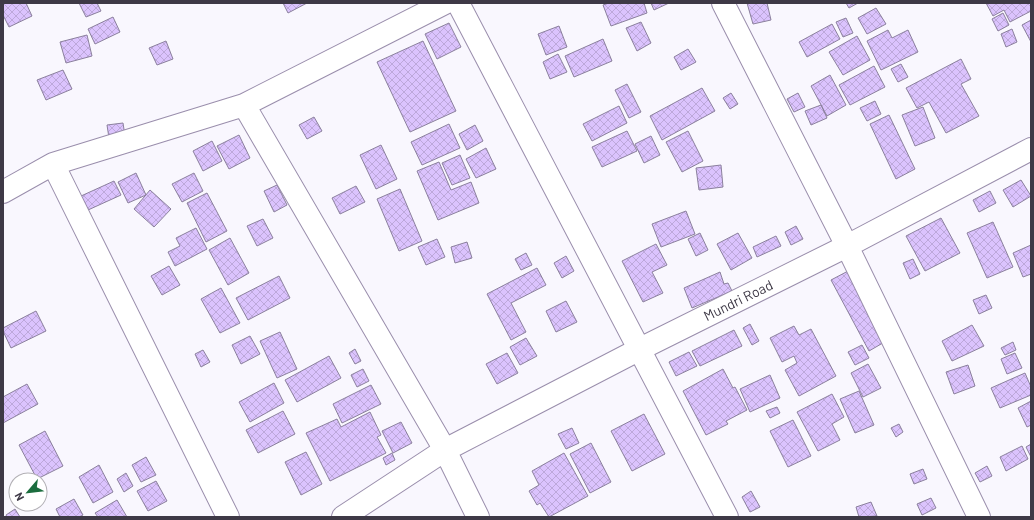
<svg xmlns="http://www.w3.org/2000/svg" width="1034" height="520" viewBox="0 0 1034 520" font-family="Barlow,sans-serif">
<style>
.building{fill:url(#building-cross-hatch);stroke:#8b809d}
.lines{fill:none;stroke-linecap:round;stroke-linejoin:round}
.minor-casing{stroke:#9a8eac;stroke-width:24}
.minor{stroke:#fff;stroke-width:22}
.labels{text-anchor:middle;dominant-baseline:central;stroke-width:3;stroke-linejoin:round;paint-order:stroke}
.street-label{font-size:14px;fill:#3e3946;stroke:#fff}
</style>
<defs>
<pattern id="building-cross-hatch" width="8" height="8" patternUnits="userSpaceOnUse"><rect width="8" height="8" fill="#dbc3fd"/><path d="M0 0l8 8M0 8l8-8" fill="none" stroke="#bda8da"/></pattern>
</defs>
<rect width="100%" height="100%" fill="#f9f7fe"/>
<path class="building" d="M3,3H26L32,16L9,27L3,15Z
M79,3H97L101,11L86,17Z
M283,3H307L288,13Z
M609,3H644L647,13L611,26L603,5Z
M651,3H669L654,10Z
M747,3H767L771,20L753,24Z
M846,3H858L849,8Z
M986,3H1031V11L1010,22L1004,10L993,16Z
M876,8L886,24L867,34L858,18Z
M1003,13L1009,25L998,31L992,19Z
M113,17L120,32L95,44L88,29Z
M846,18L853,33L843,37L836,22Z
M1031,20V42L1022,25Z
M641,22L651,43L637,51L626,28Z
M449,23L461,47L437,59L425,34Z
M832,24L840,39L807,57L799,42Z
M559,26L567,47L546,55L538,34Z
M1012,29L1017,42L1006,47L1001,34Z
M888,30L892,38L908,30L918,52L881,70L867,41Z
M87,35L92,56L66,63L60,42Z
M857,36L870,60L843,75L829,52Z
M603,39L612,61L574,77L565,56Z
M166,41L173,59L157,65L149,48Z
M423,41L456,111L410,132L377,62Z
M688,49L696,62L681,70L674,57Z
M558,54L567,72L550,79L543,62Z
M961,59L971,79L961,84L979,116L946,133L929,102L917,108L906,88Z
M901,64L908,77L898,82L891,69Z
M874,66L885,87L850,105L839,85Z
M63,70L72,89L46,100L37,80Z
M830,75L846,105L827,116L811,86Z
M627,84L641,112L629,118L615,90Z
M702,88L715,111L662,140L650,116Z
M731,93L738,104L730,109L723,98Z
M798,93L805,107L794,112L787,99Z
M875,101L881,114L867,121L860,108Z
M821,105L827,118L811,125L805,111Z
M619,106L627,123L592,141L583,124Z
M923,107L935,138L915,146L902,115Z
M889,115L915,169L896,179L870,124Z
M314,117L322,131L307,139L299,125Z
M123,123L125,136L109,138L107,125Z
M449,124L460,148L422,165L411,142Z
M475,125L483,141L467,150L459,134Z
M627,131L637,151L602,167L592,147Z
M688,131L703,161L682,172L666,142Z
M239,135L250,158L229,169L217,146Z
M651,136L660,155L644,163L635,144Z
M212,141L222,161L203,171L193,151Z
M381,145L397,179L376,189L360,155Z
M486,148L496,169L476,178L466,159Z
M460,155L470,178L452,185L442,163Z
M439,162L451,190L471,182L479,203L438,220L417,171Z
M721,165L723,187L699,190L696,168Z
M136,173L146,195L128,203L118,182Z
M194,173L203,191L182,202L172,184Z
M1021,180L1031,196L1013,207L1003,190Z
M114,181L121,195L88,210L81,196Z
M277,185L287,205L274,212L264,191Z
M356,186L365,202L340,214L332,198Z
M400,189L422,241L399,251L377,199Z
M150,190L171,209L154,227L134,209Z
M990,191L996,203L979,212L973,200Z
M207,193L227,231L206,242L187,203Z
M686,211L695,234L661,247L652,224Z
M941,218L960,253L925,271L906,236Z
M263,219L273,238L257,246L247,226Z
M993,222L1013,267L987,278L967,233Z
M796,226L803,239L791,245L785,232Z
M196,228L207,249L175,266L168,252L180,246L176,238Z
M700,233L708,250L696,256L688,239Z
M738,233L752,258L731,270L717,244Z
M776,236L781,246L757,257L753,247Z
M230,238L249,273L228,285L209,250Z
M437,239L445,257L426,265L418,247Z
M467,242L472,258L455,263L451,247Z
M656,244L667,265L652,272L663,293L643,302L622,261Z
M1031,245V274L1023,277L1013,253Z
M526,253L532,265L521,270L515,259Z
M566,256L574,271L562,278L554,263Z
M913,259L920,274L910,279L903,263Z
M169,266L180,285L162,295L151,276Z
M537,268L546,285L511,303L526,332L511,340L487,294Z
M850,270L888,340L869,351L831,280Z
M720,272L724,284L728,283L732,291L692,308L684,288Z
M279,276L290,298L248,320L236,298Z
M221,288L240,323L220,333L201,299Z
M986,295L992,308L979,314L973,300Z
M566,301L577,322L556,332L546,311Z
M36,311L46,331L11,348L3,331V328Z
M750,324L759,341L752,345L743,328Z
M972,325L984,346L952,361L942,341Z
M794,326L799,335L811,329L836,376L799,396L785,370L797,363L794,356L782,362L770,338Z
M734,330L742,346L700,366L692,351Z
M280,332L297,369L277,378L260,341Z
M250,336L260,354L241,364L232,345Z
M526,338L537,356L520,365L510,347Z
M1013,342L1016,350L1005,355L1001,348Z
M862,345L869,358L855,365L848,352Z
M355,349L361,361L355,364L349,353Z
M203,350L210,362L201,367L195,354Z
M689,352L697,366L676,376L669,362Z
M507,353L518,373L497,384L486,364Z
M1015,353L1022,368L1007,374L1001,359Z
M329,356L341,378L297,402L285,380Z
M868,364L881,388L863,397L851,373Z
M968,365L975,386L954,394L946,372Z
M363,369L369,381L357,387L351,375Z
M723,369L733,388L735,387L747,410L726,421L728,424L706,435L683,391Z
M1025,373L1031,387V395L1000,408L991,388Z
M770,375L780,398L750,412L740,389Z
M274,383L284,403L250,422L239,402Z
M27,384L38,404L3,423V397Z
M371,385L381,404L342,423L333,404Z
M859,391L874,425L855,433L840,399Z
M832,394L844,417L832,424L840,440L818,451L797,412Z
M1031,401V425L1027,427L1018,408Z
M777,407L780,413L770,418L766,411Z
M283,411L295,434L258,453L246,430Z
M370,412L381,435L377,437L386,453L330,481L306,433L337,419L341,427Z
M644,414L665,454L632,471L611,431Z
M793,420L811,456L788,467L770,431Z
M401,422L412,443L393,453L382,431Z
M899,424L903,432L896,437L891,428Z
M572,428L579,443L566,449L558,434Z
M45,431L63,466L37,479L19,445Z
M591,443L611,482L590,493L570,454Z
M1031,444V457L1026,447Z
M1022,446L1028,459L1006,471L1000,457Z
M306,452L322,484L301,495L285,462Z
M392,453L395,460L386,465L383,458Z
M564,453L588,496L549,517L540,503L537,505L529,491L539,485L532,471Z
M146,457L156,475L141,482L132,465Z
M99,465L113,492L93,503L79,477Z
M987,466L992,476L980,482L975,473Z
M923,469L927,479L914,484L910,474Z
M126,473L133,486L124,492L117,479Z
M156,481L167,501L148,511L137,491Z
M751,491L760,507L750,512L742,497Z
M931,498L936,508L922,515L917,504Z
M74,499L83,515L79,517H60L56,509Z
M117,500L127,517H98L95,513Z
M871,502L877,516L859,517L856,507Z
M15,509L20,517H7L6,515Z"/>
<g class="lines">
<g class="minor-casing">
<path id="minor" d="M458,3L727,517
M723,3L847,246L979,517
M244,105L445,450L478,517
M53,164L228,517
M3,192L53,164L244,105L445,3
M343,517L445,450L640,349L847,246L1031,149"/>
</g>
<use href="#minor" class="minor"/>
</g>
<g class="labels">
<g class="street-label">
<text transform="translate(738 300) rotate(-26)">Mundri Road</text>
</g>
</g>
<rect width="1034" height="520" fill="none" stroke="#3e3946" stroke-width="8"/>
<g transform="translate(28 492) rotate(242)"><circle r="19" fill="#ffffff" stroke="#b2b0b5"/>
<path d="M0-3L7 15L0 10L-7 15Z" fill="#1b6d3e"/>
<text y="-6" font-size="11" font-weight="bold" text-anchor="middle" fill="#3e3946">N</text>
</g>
</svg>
